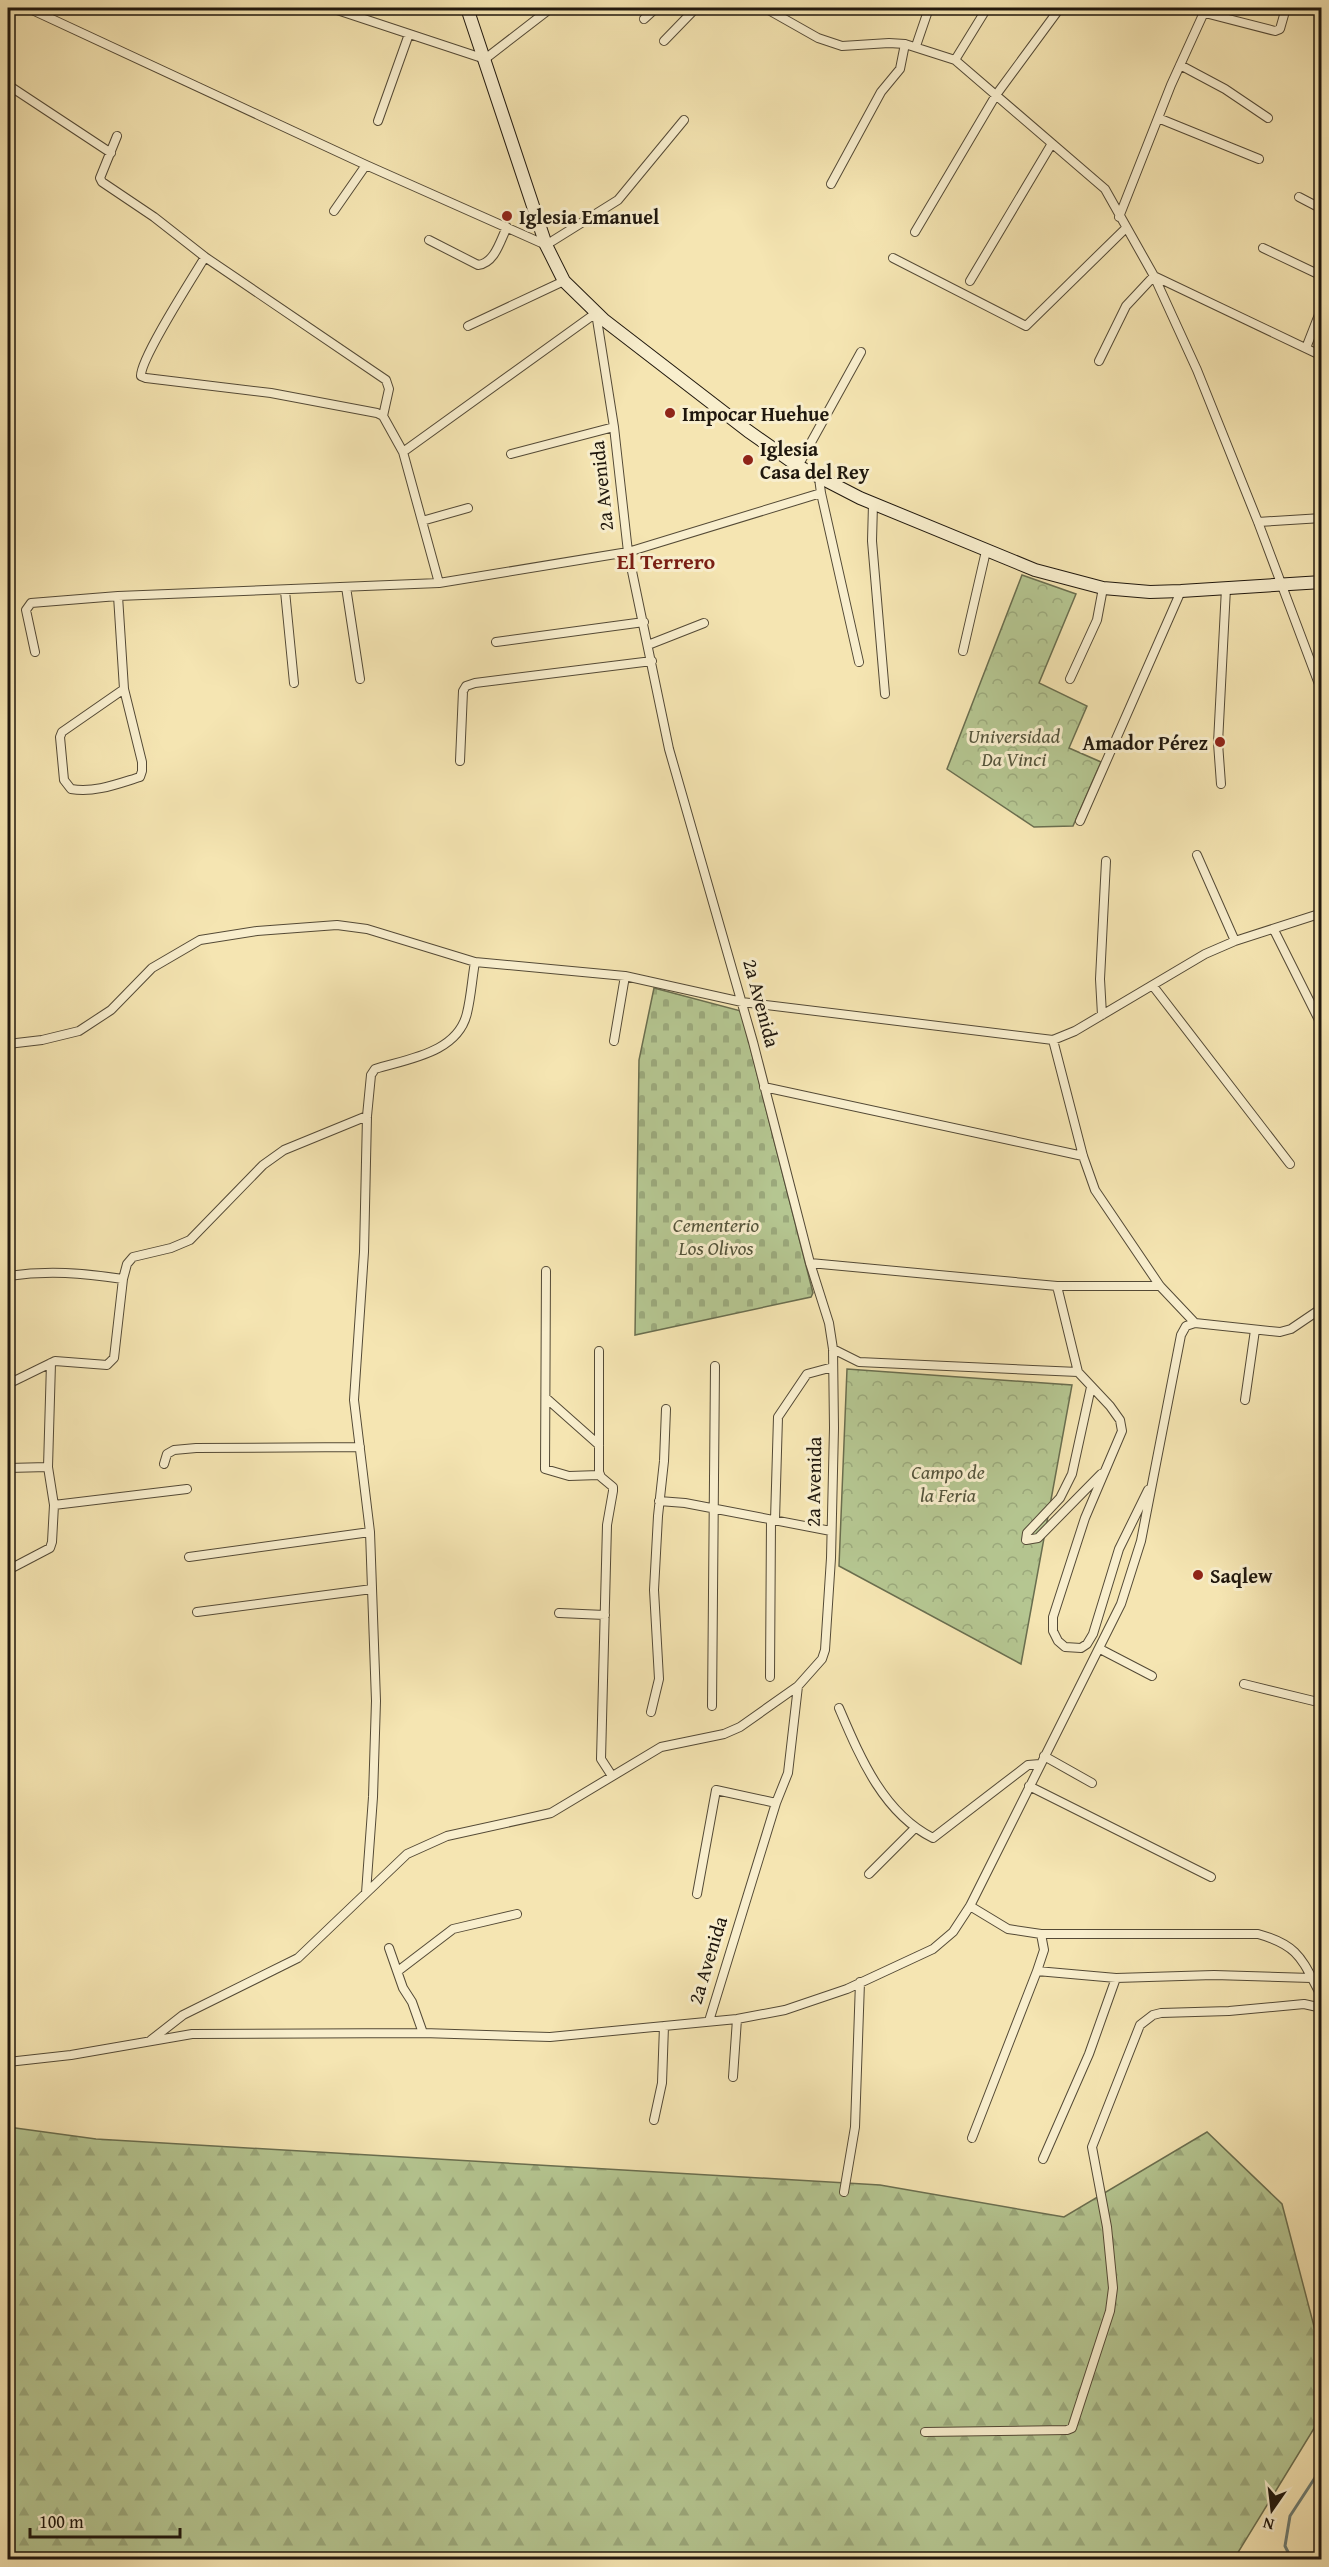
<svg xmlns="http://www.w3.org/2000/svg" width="1329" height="2567" viewBox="0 0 1329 2567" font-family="'Gentium Book Plus',serif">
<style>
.forest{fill:url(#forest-firs);stroke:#6a6e4f;stroke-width:1.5}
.cemetery{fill:url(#cemetery-stones);stroke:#6a6e4f;stroke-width:1.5}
.park{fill:url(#park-crowns);stroke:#6a6e4f;stroke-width:1.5}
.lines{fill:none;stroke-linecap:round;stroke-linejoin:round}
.stream{stroke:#6c7b72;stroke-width:3}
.street-casing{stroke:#544a36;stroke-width:10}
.secondary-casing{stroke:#1f170d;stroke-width:14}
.street{stroke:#f8eecd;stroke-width:8}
.secondary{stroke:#f8eecd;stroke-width:12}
.poi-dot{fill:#8f2418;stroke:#f8eecd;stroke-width:2}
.labels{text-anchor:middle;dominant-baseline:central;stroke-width:6;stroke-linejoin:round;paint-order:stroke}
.poi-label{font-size:20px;font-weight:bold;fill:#1f170d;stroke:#f8eecd;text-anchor:start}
.street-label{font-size:20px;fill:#1f170d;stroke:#f8eecd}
.park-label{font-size:20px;font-style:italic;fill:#54543b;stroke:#f8eecd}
.quarter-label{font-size:22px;font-weight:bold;fill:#7a1f14;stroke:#f8eecd}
</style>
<defs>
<pattern id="forest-firs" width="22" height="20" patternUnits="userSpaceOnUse" patternTransform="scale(1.5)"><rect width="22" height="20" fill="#b5c691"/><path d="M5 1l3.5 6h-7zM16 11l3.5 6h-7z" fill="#9ba97c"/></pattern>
<pattern id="cemetery-stones" width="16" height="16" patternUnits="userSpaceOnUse" patternTransform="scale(1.5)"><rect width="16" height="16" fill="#b5c691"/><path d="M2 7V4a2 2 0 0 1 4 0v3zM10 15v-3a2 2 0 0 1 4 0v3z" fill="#9ba97c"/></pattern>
<pattern id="park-crowns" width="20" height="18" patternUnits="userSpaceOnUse" patternTransform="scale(1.5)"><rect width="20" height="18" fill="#b5c691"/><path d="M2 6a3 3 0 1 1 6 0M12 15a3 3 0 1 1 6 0" fill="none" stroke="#9ba97c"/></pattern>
</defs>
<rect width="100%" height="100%" fill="#f5e5b2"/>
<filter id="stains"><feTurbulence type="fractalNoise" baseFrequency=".00333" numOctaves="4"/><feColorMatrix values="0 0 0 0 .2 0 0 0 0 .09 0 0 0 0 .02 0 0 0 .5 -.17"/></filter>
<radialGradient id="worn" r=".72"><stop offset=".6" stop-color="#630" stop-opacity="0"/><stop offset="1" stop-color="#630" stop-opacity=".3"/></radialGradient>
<path class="forest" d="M8,2127L96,2139L880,2185L1064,2217L1207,2132L1282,2204L1321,2353V2417L1234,2559L8,2560Z"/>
<path class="cemetery" d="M654,988L741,1011L813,1293L811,1297L635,1335L639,1060Z"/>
<path class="park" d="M1022,575L1076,594L1039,683L1087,706L1069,748L1101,762L1073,826L1034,827L947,769Z
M847,1369L1072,1385L1021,1664L839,1566Z"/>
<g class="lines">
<path class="stream" d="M1292,2560L1285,2546L1290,2516L1322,2467"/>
<g class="street-casing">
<path id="street" d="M28,8L366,165L546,245L618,200L684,120
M331,8L485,59L551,8
M765,8L818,38L842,46L889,43L905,44L955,60L1105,189L1154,276L1197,370L1258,522L1322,692
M1205,13L1275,31L1280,29L1286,8
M644,19L656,8
M664,41L696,8
M916,46L929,8
M955,60L987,8
M1180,65L1225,89L1268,118
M8,85L111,153
M1158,118L1259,159
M378,121L409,34
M117,136L100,178L102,182L154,217L205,257L386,380L389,389L383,416
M831,184L881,92L900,69L905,44
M1299,197L1322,209
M334,211L366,165
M1119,217L1171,85L1206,8
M915,232L996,95L1060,8
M429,240L478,265C495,263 500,241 507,227
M1263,248L1322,276
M205,257C193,277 140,359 141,376L146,378L271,393L377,413L383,416L403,452L439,583
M893,258L1026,326L1126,228
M970,281L1051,145
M468,326L564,281
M1306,348L1322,307
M1099,361L1126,306L1154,276L1322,356
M511,454L614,427
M798,466L861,352
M821,493L859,662
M873,504L872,541L885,694
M422,521L468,508
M1258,522L1322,518
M346,587L360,679
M285,591L294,683
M118,596L124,689L62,732L60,737L64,780L71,789C95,793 117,784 140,777L142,771V762L124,689
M496,642L644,622
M648,645L704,623
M963,651L986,551
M35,652L26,610L31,603L118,596L439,583L628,552L821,493L819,478
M1070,679L1097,620L1103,588
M460,761L463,691L466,686L475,683L652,661
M1221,784L1218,743L1226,588
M1080,821L1181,591
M1197,855L1235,941
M1274,930L1322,1026
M1153,986L1290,1164
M1102,1015L1100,979L1106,861
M1053,1040L1083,1156L1095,1190L1160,1286L1195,1323
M614,1041L625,976
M8,1044L42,1040L79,1031L111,1010L152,968L200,940L257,931L337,925L367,929L475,962L625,976L742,1002L1053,1040L1075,1031L1205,954L1235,941L1322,913
M764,1087L1083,1156
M810,1263L1057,1286H1160
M546,1271L545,1469L569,1476L599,1475
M8,1276C49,1270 82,1273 123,1279
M1057,1286L1078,1372L1110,1406L1120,1420L1122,1431L1085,1518L1053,1617V1631L1058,1641L1065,1647L1081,1648L1087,1644L1093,1634L1119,1549L1148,1490
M833,1349L859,1362L1078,1372
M599,1351V1472L601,1477L613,1487V1491L607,1525L601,1759L612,1776
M8,1384L55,1361L107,1365L114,1358L123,1279L127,1264L133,1257L171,1248L190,1240L263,1165L284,1150L367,1116
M1091,1387L1072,1474L1060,1498L1027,1533L1026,1540L1038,1538L1101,1474
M546,1398L599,1445
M1245,1400L1255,1330
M164,1464L167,1454L174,1450L196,1448L360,1447
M8,1468L48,1467
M659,1501L685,1503L831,1531
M54,1505L187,1489
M775,1520L778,1417L807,1374L833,1367
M189,1557L370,1532
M8,1570L50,1548L52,1542L54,1505L48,1467L51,1363
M197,1612L372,1589
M559,1613L605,1615
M1100,1649L1152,1676
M770,1677L771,1520
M1244,1684L1322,1703
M712,1706L715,1366
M839,1708C860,1757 883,1813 933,1838L1028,1765L1040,1764
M651,1712L659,1679L654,1590L658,1516L664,1461L666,1409
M1044,1756L1092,1783
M1029,1786L1211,1877
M869,1874L915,1828
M366,1893L373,1797L376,1701L370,1532L354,1400L364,1252L367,1116L371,1075L375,1069C407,1059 458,1053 467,1013C471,997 472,979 475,962
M697,1894L716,1790L776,1803
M970,1906L1008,1929L1041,1934H1258C1301,1946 1302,1961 1322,1997
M389,1948L403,1988L412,2002L423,2033
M398,1971L453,1929L517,1914
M1037,1971L1116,1978L1214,1975L1311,1978
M709,2021L776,1803L788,1773L798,1686
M151,2040L183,2015L298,1958L407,1854L447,1836L551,1813L661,1747L724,1734L740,1727L798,1686L822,1659L825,1650L831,1558L834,1428L833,1349L829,1323L810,1263L753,1042L669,749L628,552L614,427L596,313L403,452
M8,2062L71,2055L192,2034L423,2033L550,2037L737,2019L785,2010L847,1989L933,1949L953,1932L970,1906L1121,1604L1141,1541L1181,1335L1186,1326L1195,1323L1280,1332L1291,1329L1322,1308
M733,2077L737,2019
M654,2120L662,2083L664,2026
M972,2138L1037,1971L1044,1950L1041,1934
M1043,2159L1089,2054L1116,1978
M844,2192L855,2127L860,1982
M925,2432L1067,2430L1072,2428L1110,2311L1113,2288L1107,2227L1092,2147L1140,2025L1153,2015L1161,2013L1229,2011L1304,2004L1322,2008"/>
</g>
<g class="secondary-casing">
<path id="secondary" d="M467,8L546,245L564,281L604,320L748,431L798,466L860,498L1035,570L1103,588L1150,592L1181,591L1322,582"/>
</g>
<use href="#street" class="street"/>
<use href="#secondary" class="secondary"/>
</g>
<g class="poi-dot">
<circle cx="507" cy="216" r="6"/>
<circle cx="670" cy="413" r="6"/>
<circle cx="748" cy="460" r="6"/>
<circle cx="1220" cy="742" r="6"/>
<circle cx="1198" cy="1575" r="6"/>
</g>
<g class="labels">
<g class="poi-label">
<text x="519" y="216">Iglesia Emanuel</text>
<text x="682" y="413">Impocar Huehue</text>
<text x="760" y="448">Iglesia<tspan x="760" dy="23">Casa del Rey</tspan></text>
<text x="1208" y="742" text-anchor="end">Amador Pérez</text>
<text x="1210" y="1575">Saqlew</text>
</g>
<g class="street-label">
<text transform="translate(601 486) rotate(-96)">2a Avenida</text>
<text transform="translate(762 1003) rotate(75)">2a Avenida</text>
<text transform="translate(813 1482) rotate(-89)">2a Avenida</text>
<text transform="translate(707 1960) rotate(-73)">2a Avenida</text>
</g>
<g class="park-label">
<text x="1014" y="735">Universidad<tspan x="1014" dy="23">Da Vinci</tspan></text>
<text x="716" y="1224">Cementerio<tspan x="716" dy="23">Los Olivos</tspan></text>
<text x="948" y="1471">Campo de<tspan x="948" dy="23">la Feria</tspan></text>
</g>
<g class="quarter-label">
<text x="666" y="561">El Terrero</text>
</g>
</g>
<rect width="1329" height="2567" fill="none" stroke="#f5e5b2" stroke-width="30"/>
<rect x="9" y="9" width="1311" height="2549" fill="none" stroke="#1f170d" stroke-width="3"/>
<rect x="15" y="15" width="1299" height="2537" fill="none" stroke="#1f170d" stroke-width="1.5"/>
<g transform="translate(1272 2510) rotate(194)" stroke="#f8eecd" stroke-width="4.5" paint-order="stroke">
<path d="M0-4.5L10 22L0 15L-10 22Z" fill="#1f170d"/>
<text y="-9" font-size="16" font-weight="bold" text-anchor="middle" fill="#1f170d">N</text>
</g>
<path d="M30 2528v9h150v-9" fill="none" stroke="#1f170d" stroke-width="3"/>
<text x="39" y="2528" font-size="18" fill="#1f170d" stroke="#f8eecd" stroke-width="4.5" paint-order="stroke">100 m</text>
<rect width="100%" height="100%" filter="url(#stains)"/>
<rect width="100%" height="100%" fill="url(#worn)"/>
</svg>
